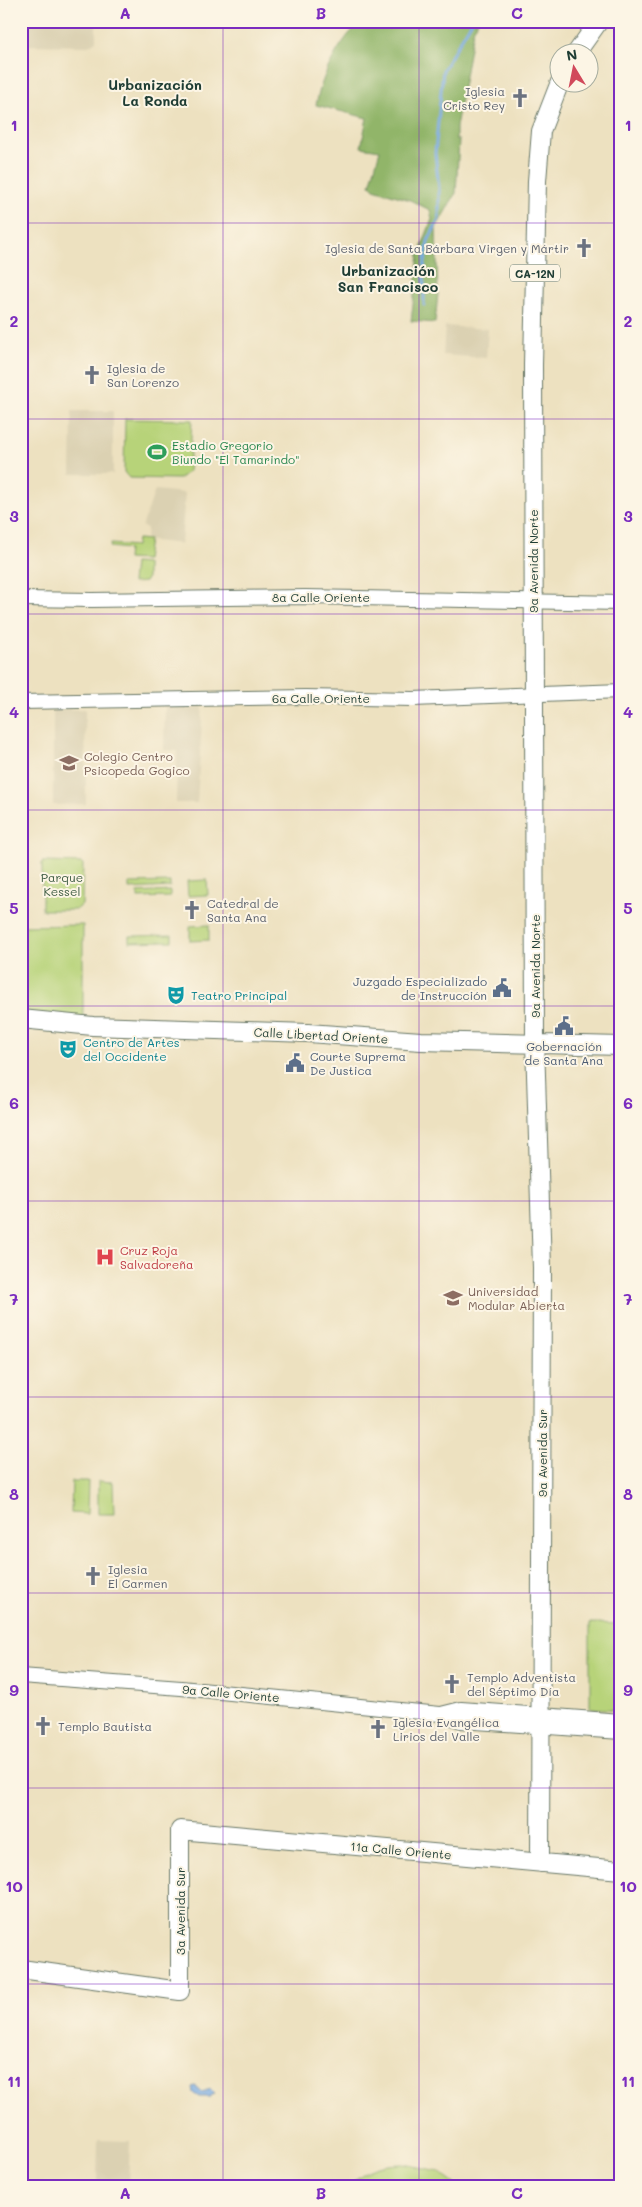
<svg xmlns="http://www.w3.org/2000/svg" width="642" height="2207" viewBox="0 0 642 2207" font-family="Mali,sans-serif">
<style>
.built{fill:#dbd1b2}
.green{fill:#b7d379;stroke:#6b8856}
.forest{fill:#91b569;stroke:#58794e}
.water{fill:#76a8e1;stroke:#4a728a}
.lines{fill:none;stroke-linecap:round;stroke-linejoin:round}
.stream{stroke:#76a8e1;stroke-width:3}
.minor-casing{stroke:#677665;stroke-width:16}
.major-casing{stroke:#677665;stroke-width:20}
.minor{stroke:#fff;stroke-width:14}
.major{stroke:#fff;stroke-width:18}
.grid{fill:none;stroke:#7b2cbf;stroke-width:1;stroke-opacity:0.55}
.labels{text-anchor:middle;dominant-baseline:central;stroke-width:4;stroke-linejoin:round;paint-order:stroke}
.shield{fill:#fcf5e5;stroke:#617469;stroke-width:1}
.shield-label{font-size:11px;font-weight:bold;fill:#1f3d34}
.worship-label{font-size:12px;fill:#5b616d;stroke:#fcf5e5;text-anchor:start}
.leisure-label{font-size:12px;fill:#27864d;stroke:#fcf5e5;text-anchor:start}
.street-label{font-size:12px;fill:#1f3d34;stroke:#fcf5e5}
.education-label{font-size:12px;fill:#785e54;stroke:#fcf5e5;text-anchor:start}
.park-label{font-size:12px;fill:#3d5b42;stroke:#fcf5e5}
.service-label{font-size:12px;fill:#4e5e75;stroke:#fcf5e5;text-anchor:end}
.culture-label{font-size:12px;fill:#0d838f;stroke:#fcf5e5;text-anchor:start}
.health-label{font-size:12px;fill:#be3a42;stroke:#fcf5e5;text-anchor:start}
.neighbourhood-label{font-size:14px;font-weight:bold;fill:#1f3d34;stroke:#fcf5e5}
.neatline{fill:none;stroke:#7b2cbf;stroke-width:2}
.grid-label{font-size:16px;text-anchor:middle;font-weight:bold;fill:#7b2cbf}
</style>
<rect width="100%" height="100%" fill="#fcf5e5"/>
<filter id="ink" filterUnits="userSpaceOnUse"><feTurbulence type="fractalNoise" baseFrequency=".02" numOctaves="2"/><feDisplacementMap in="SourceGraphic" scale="10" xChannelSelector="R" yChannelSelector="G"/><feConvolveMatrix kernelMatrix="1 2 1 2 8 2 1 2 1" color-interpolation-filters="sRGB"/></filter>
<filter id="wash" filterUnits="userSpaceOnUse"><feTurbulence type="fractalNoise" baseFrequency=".0096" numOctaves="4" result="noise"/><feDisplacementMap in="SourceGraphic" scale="20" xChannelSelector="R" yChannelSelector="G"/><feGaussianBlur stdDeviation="1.12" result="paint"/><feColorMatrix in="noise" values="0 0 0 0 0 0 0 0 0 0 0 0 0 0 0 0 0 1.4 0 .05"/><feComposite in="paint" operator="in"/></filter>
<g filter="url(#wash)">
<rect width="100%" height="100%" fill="#ede1c0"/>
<path class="built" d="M21,21H96V41L88,46L21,45Z
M445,326L488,329L486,358L443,355Z
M72,411H113V474H71Z
M155,490L185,493L181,544L146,540L147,528L142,527Z
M165,705H203L197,803H176L177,751L164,750Z
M85,709L86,804L53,805V710Z
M98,2140L130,2141L128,2186H97Z"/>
<path class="green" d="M125,419L192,420L189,471L179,479L129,478L124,472Z
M137,539L149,540L146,560L127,559L128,549L110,547L111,544L136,546Z
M134,563L147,564V579L145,582L132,583Z
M42,862L83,863L82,905L76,910H42Z
M207,880L208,895L188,896L187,881Z
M170,882V887L129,889V883Z
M170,891V897L138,898V893Z
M83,925V1019L21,1015V926Z
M209,925V940L190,941V926Z
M172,935V941L129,942V936Z
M72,1481H88L87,1514L71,1513Z
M98,1481L113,1482L114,1514H98Z
M590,1623L621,1624V1710L590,1708Z
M403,2164L438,2171L458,2186H350C362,2169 384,2164 403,2164Z"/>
<path class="forest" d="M361,21H478L473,31L456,127V140H459L456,193L436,228L438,294L435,323L411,321L419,254L432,219L430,210L410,200L374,189L370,185L380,150L361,147L367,118L316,105C322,74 338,43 361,21Z"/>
<path class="water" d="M195,2086C204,2090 198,2095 210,2089L215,2093L210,2097H199L193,2093L192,2087Z"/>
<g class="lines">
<path class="stream" d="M424,305V269L428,241L439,219V188L435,153L443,70L472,21"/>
</g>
</g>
<g filter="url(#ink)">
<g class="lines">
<g class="minor-casing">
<path id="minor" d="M21,599L92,600L305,597L621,603
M21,702L305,697L413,699L621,691
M21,1676L181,1688L440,1714L461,1721L621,1732
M441,1714L461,1709L621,1721"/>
</g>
<g class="major-casing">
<path id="major" d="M577,52L599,21
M21,1019L93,1026L308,1033L421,1041L621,1046
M540,1863L542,1268L535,1043L533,365L537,181L541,131L560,82
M21,1969L180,1991V1830L621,1870"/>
</g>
<use href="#minor" class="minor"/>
<use href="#major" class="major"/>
</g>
</g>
<path class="grid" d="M223,21V2186M419,21V2186M21,223H621M21,419H621M21,614H621M21,810H621M21,1006H621M21,1201H621M21,1397H621M21,1593H621M21,1788H621M21,1984H621"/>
<defs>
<g id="church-bare" transform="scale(1.5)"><path d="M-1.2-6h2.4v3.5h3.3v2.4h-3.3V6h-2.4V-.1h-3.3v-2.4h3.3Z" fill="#6b7280" stroke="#fcf5e5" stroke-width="2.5" paint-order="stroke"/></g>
<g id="stadium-bare" transform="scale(1.5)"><path d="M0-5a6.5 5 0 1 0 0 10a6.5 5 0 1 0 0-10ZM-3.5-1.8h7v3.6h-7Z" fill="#2e9e5b" stroke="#fcf5e5" stroke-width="2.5" paint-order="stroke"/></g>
<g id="university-bare" transform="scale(1.5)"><path d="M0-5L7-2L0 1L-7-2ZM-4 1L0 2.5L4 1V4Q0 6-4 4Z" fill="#8d6e63" stroke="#fcf5e5" stroke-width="2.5" paint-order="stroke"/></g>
<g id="civic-bare" transform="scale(1.5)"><path d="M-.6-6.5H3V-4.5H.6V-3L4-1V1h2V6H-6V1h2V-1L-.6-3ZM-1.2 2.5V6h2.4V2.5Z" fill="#5c6f8a" stroke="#fcf5e5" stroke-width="2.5" paint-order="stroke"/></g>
<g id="theatre-bare" transform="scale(1.5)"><path d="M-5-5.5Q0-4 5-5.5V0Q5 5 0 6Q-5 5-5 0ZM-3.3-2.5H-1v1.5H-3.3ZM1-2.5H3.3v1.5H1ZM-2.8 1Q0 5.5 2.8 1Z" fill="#0f9aa8" stroke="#fcf5e5" stroke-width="2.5" paint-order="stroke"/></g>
<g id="hospital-bare" transform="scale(1.5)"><path d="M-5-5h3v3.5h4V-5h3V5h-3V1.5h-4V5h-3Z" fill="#e0444e" stroke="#fcf5e5" stroke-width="2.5" paint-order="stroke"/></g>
</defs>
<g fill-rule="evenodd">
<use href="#church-bare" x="520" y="98"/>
<use href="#church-bare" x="584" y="248"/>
<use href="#church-bare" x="92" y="375"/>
<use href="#stadium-bare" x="157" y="452"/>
<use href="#university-bare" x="69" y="763"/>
<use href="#church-bare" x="192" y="910"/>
<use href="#civic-bare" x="502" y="988"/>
<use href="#theatre-bare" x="176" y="995"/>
<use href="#civic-bare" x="564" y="1026"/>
<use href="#theatre-bare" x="68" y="1049"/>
<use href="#civic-bare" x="295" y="1063"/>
<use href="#hospital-bare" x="105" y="1257"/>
<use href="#university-bare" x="453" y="1298"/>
<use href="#church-bare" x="93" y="1576"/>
<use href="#church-bare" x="452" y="1684"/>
<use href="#church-bare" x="43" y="1726"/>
<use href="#church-bare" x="378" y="1729"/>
</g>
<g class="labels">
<rect class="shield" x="510" y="264.5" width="50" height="17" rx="4"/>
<g class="shield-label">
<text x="535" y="273">CA-12N</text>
</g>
<g class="worship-label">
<text x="505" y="91" text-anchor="end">Iglesia<tspan x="505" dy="14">Cristo Rey</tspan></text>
<text x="569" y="248" text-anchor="end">Iglesia de Santa Bárbara Virgen y Mártir</text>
<text x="107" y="368">Iglesia de<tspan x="107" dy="14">San Lorenzo</tspan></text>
<text x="207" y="903">Catedral de<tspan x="207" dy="14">Santa Ana</tspan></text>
<text x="108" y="1569">Iglesia<tspan x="108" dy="14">El Carmen</tspan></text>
<text x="467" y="1677">Templo Adventista<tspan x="467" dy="14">del Séptimo Día</tspan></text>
<text x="393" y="1722">Iglesia Evangélica<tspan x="393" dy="14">Lirios del Valle</tspan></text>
<text x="58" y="1726">Templo Bautista</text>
</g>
<g class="leisure-label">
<text x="172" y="445">Estadio Gregorio<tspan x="172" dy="14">Biundo "El Tamarindo"</tspan></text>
</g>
<g class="street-label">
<text transform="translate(533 561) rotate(-90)">9a Avenida Norte</text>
<text x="321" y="597">8a Calle Oriente</text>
<text x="321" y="698">6a Calle Oriente</text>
<text transform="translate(535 966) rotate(-90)">9a Avenida Norte</text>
<text transform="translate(321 1035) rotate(3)">Calle Libertad Oriente</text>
<text transform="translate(542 1453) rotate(-90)">9a Avenida Sur</text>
<text transform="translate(231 1693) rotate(5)">9a Calle Oriente</text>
<text transform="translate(401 1850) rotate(5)">11a Calle Oriente</text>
<text transform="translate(180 1911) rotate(-90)">3a Avenida Sur</text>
</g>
<g class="education-label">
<text x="84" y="756">Colegio Centro<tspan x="84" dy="14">Psicopeda Gogico</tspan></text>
<text x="468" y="1291">Universidad<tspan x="468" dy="14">Modular Abierta</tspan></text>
</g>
<g class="park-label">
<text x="62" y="877">Parque<tspan x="62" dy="14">Kessel</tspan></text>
</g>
<g class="service-label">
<text x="487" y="981">Juzgado Especializado<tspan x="487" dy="14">de Instrucción</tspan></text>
<text x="564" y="1046" text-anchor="middle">Gobernación<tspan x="564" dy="14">de Santa Ana</tspan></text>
<text x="310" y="1056" text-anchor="start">Courte Suprema<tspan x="310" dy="14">De Justica</tspan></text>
</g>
<g class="culture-label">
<text x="191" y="995">Teatro Principal</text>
<text x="83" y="1042">Centro de Artes<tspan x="83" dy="14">del Occidente</tspan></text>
</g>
<g class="health-label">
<text x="120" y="1250">Cruz Roja<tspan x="120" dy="14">Salvadoreña</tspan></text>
</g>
<g class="neighbourhood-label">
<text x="155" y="84">Urbanización<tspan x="155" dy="16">La Ronda</tspan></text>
<text x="388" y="270">Urbanización<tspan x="388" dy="16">San Francisco</tspan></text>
</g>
</g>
<rect width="642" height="2207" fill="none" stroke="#fcf5e5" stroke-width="55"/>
<g transform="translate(574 68) rotate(350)"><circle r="24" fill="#fcf5e5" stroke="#a4ab9e"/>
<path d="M0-4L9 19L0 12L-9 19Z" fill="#d1495b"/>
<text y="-8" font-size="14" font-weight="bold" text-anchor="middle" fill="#1f3d34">N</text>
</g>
<rect x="28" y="28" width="586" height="2152" class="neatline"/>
<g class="grid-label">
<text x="125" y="19">A</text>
<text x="321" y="19">B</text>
<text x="517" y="19">C</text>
<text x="14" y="131">1</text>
<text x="628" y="131">1</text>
<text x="14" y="327">2</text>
<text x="628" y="327">2</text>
<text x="14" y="522">3</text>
<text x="628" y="522">3</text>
<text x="14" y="718">4</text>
<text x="628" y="718">4</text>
<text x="14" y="914">5</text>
<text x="628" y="914">5</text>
<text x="14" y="1109">6</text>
<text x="628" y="1109">6</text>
<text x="14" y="1305">7</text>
<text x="628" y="1305">7</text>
<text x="14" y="1500">8</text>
<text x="628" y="1500">8</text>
<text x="14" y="1696">9</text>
<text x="628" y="1696">9</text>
<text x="14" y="1892">10</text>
<text x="628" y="1892">10</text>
<text x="14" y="2087">11</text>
<text x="628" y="2087">11</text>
<text x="125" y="2199">A</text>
<text x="321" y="2199">B</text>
<text x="517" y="2199">C</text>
</g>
</svg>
